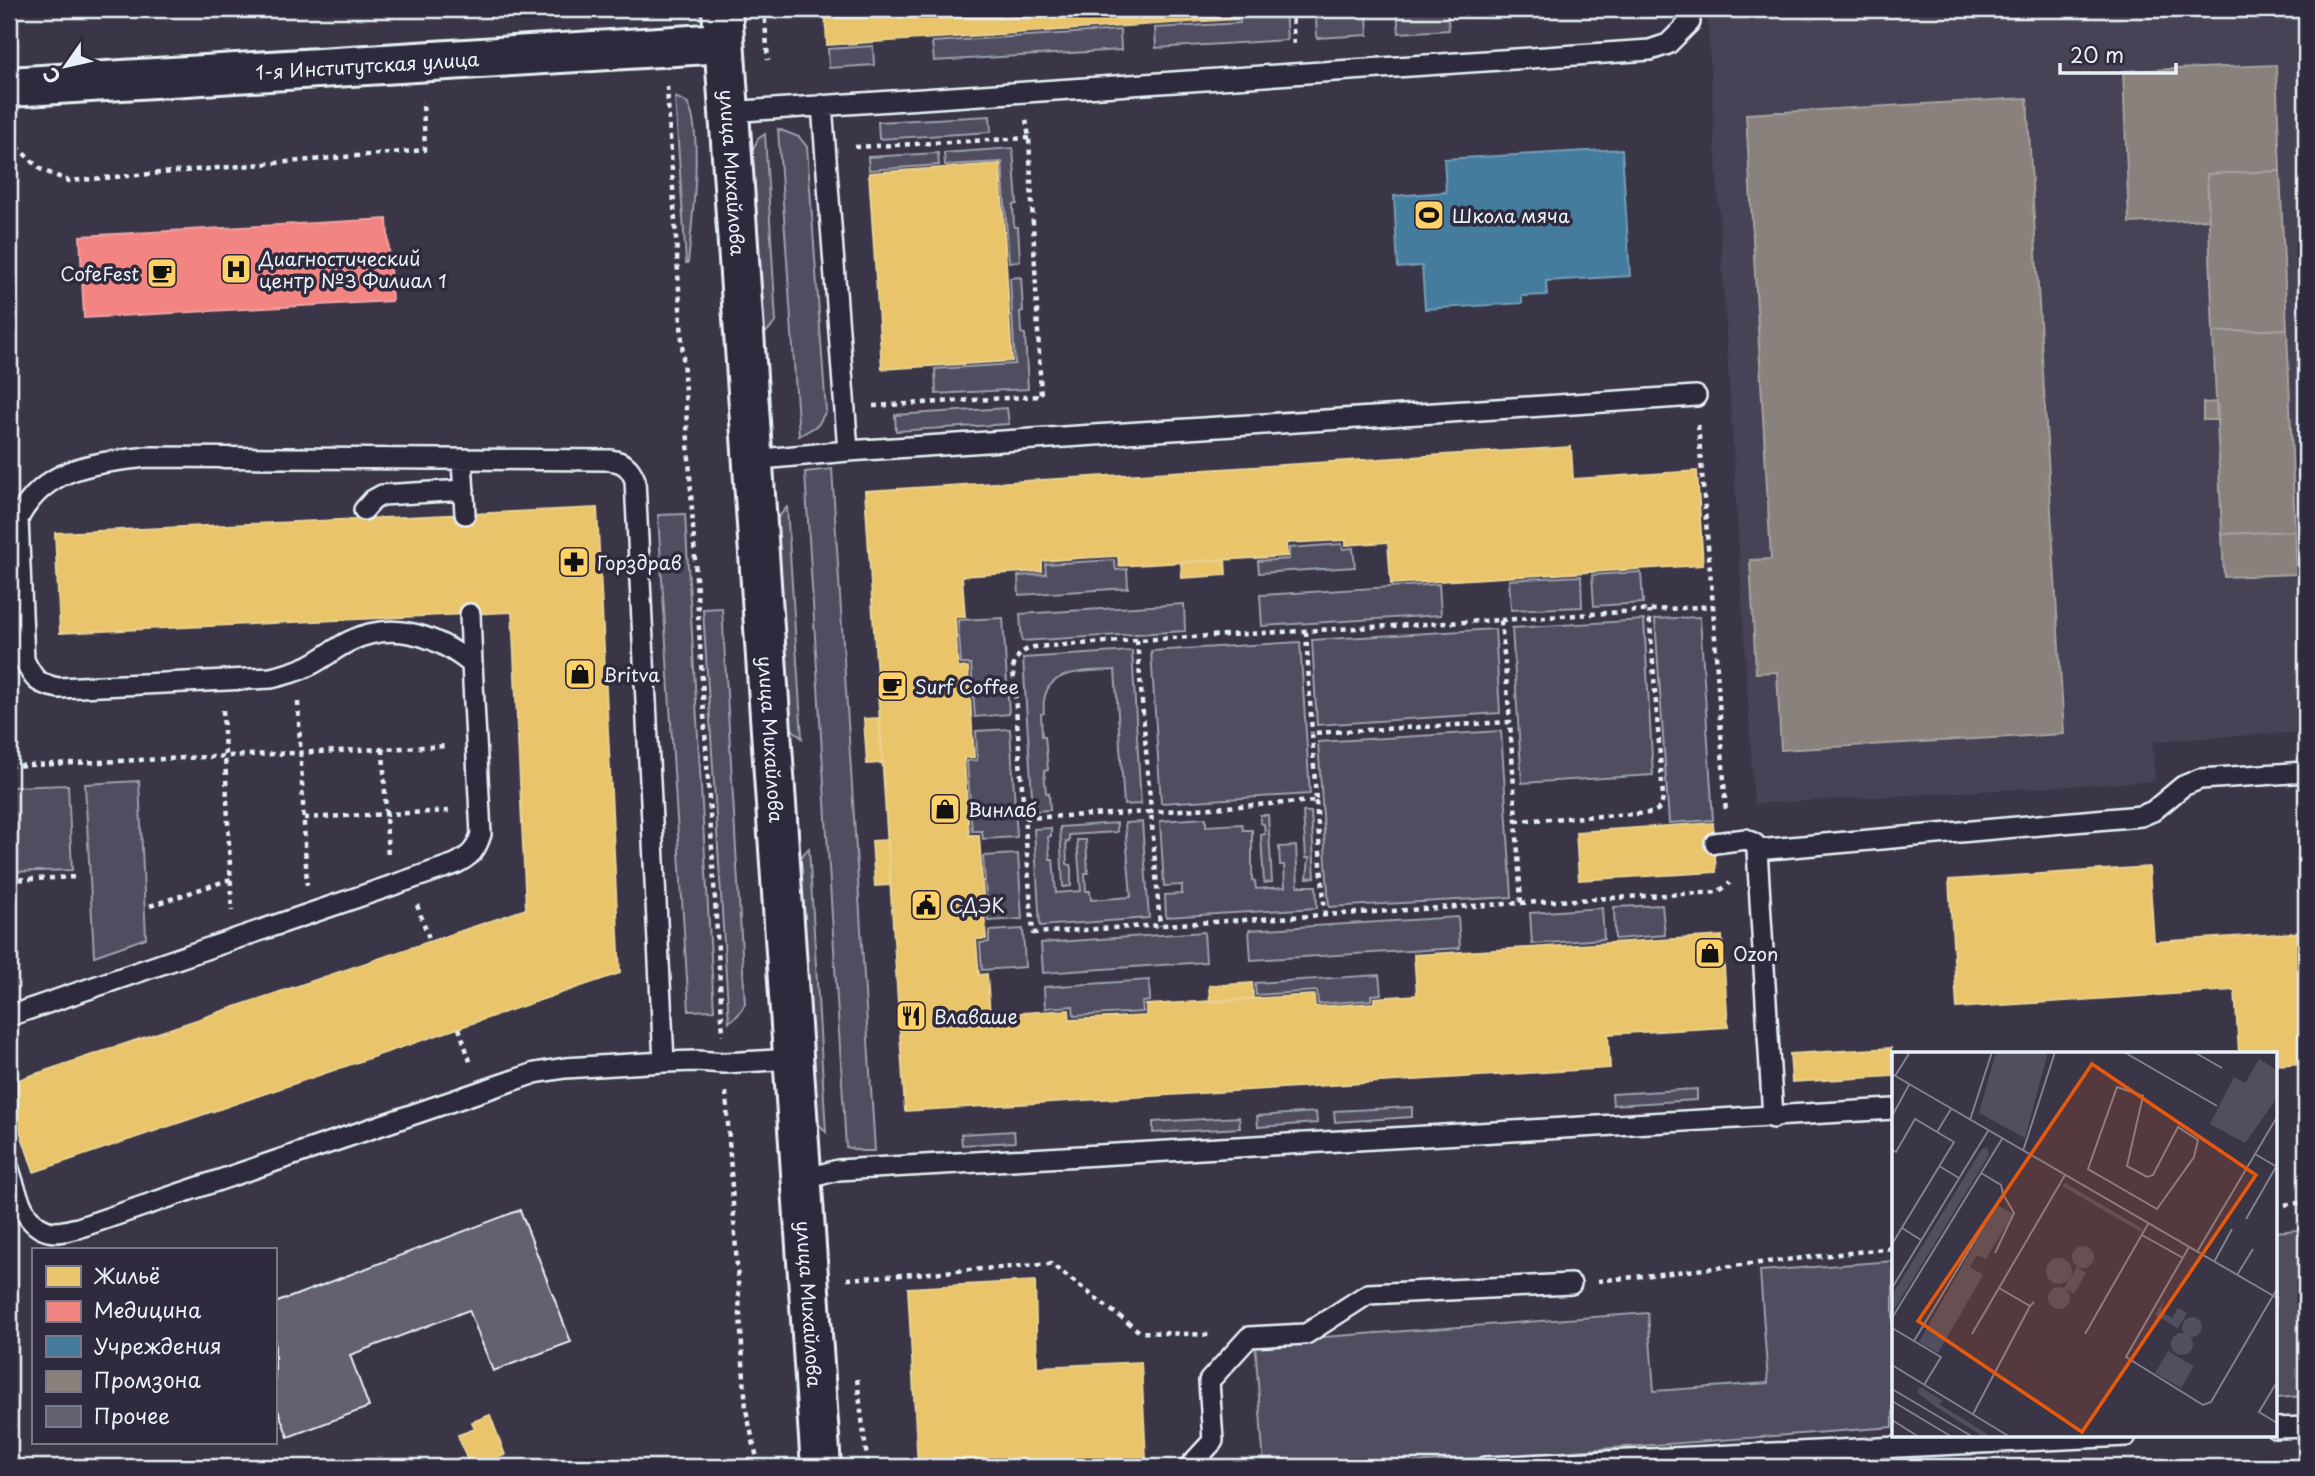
<svg xmlns="http://www.w3.org/2000/svg" width="2315" height="1476" viewBox="0 0 2315 1476" font-family="'Playpen Sans',sans-serif">
<style>
.built{fill:#464354}
.green{fill:#504e5f;stroke:#9ca0ac;stroke-width:2}
.homes{fill:#e9c46a;stroke:#e9d295;stroke-width:2}
.health{fill:#f28482;stroke:#efa5a5;stroke-width:2}
.public{fill:#457b9d;stroke:#769eb8;stroke-width:2}
.industry{fill:#8a817c;stroke:#a6a3a1;stroke-width:2}
.building{fill:#636171;stroke:#e8f1f8;stroke-width:2}
.lines{fill:none;stroke-linecap:round;stroke-linejoin:round}
.lane-casing{stroke:#e8f1f8;stroke-width:24}
.street-casing{stroke:#e8f1f8;stroke-width:44}
.secondary-casing{stroke:#e8f1f8;stroke-width:44}
.path{stroke:#e8f1f8;stroke-width:4.5;stroke-dasharray:5 5;stroke-linecap:butt}
.lane{stroke:#2f2a3d;stroke-width:19}
.street{stroke:#2f2a3d;stroke-width:38}
.secondary{stroke:#2f2a3d;stroke-width:38}
.labels{text-anchor:middle;dominant-baseline:central;stroke-width:7;stroke-linejoin:round;paint-order:stroke}
.street-label{font-size:19px;fill:#e8f1f8;stroke:#2f2a3d}
.poi-label{font-size:19px;fill:#e8f1f8;stroke:#2f2a3d;text-anchor:start}
.inset-road{fill:none;stroke:#80818e;stroke-width:2}
.view{fill:#e8590c;fill-opacity:0.15;stroke:#e8590c;stroke-width:3.5}
.inset-edge{fill:none;stroke:#e8f1f8;stroke-width:3.5}
</style>
<rect width="100%" height="100%" fill="#3a3648"/>
<filter id="ink" filterUnits="userSpaceOnUse"><feTurbulence type="fractalNoise" baseFrequency=".0143" numOctaves="2"/><feDisplacementMap in="SourceGraphic" scale="14" xChannelSelector="R" yChannelSelector="G"/><feConvolveMatrix kernelMatrix="1 2 1 2 8 2 1 2 1" color-interpolation-filters="sRGB"/></filter>
<g filter="url(#ink)">
<path class="built" d="M1707,9H2306V732L2153,741L2155,781L1754,804Z"/>
<path class="green" d="M1239,9H1285L1287,40L1156,48L1155,28L1240,23Z
M1447,10L1449,30L1399,33L1397,13Z
M1367,15L1368,35L1317,38L1316,18Z
M1120,30L1121,50L934,61L932,42Z
M873,46L874,65L829,68L828,49Z
M675,97L686,102C705,124 691,232 688,263H686Z
M990,116L991,132L879,139L878,122Z
M778,129L799,137L807,147L826,411L818,425L799,436Z
M765,134L776,322L759,340L749,157L758,139Z
M1013,148L1017,204L1013,205L1014,227H1018L1020,261L1009,262L1002,162L945,165L944,153Z
M938,153L939,165L869,170L868,157Z
M1021,277L1023,311L1020,312L1021,333L1025,334L1028,389L936,394L935,369L1015,364L1010,278Z
M1007,408L1009,424L896,431L895,415Z
M832,469L875,1151H861L846,1147L805,472Z
M787,507L802,738L782,720L771,526Z
M685,514L714,1010L689,1011L658,515Z
M1342,544L1343,549L1353,548L1355,567L1259,573L1258,561L1289,559V548Z
M1114,560L1116,570L1127,569L1128,588L1019,595L1018,576L1046,574L1045,564Z
M1641,572L1643,603L1594,606L1592,575Z
M1581,576L1582,607L1511,610L1509,580Z
M1439,584L1441,615L1262,626L1260,595Z
M1184,604L1185,631L1022,641L1020,614Z
M722,608L745,1004L738,1015L729,1022L703,609Z
M1700,617L1713,820L1669,823L1655,619Z
M1003,618L1009,714L975,717L971,664H961L958,620Z
M1644,620L1653,775L1522,783L1512,628Z
M1495,629L1500,713L1317,725L1312,640Z
M1300,642L1310,794L1161,803L1151,651Z
M1132,651L1141,804L1124,805L1115,670C1084,672 1039,667 1044,713L1041,714L1042,736H1045L1048,770L1044,771L1046,793H1049L1050,810L1033,811L1023,658Z
M1010,729L1017,837L983,839L982,831H972L967,761L977,760L976,731Z
M1501,731L1512,897L1329,907L1318,742Z
M139,781L146,938L94,956L85,784Z
M68,785L72,870L9,872V787Z
M1303,812H1311L1315,877L1307,878L1309,858H1306Z
M1260,815H1268L1272,882L1264,883L1261,835L1265,834L1264,824L1260,823Z
M1206,818V826L1242,824L1243,830H1252V880L1255,881L1256,889L1285,887L1284,865H1280L1279,847L1296,846L1298,886H1316L1317,908L1166,917L1165,895L1182,894V885L1164,886L1160,821Z
M1142,822L1149,918L1040,926L1034,829L1051,828V836L1048,837L1050,859H1053L1056,893L1081,891L1077,840H1086L1088,873H1085L1086,891H1090L1091,900L1131,897L1125,823Z
M1117,823V832L1069,835V842H1066L1067,864L1071,865V886L1063,887L1060,827Z
M809,848L826,1132L810,1115L791,867Z
M1018,854L1022,919L988,921L983,856Z
M1662,905L1665,935L1615,939L1614,907Z
M1602,908L1604,939L1532,944L1530,913Z
M1458,917L1460,948L1251,960L1249,930Z
M1023,929L1025,967L982,970L980,943L989,942V931Z
M1204,932L1206,962L1043,973L1041,943Z
M1379,975L1381,994L1371,995V1000L1318,1004L1317,991L1256,995L1255,983Z
M1149,980L1150,1001L1142,1002L1143,1012L1074,1016L1073,1006L1045,1008L1044,987Z
M1697,1089V1100L1613,1105L1612,1094Z
M1412,1107V1117L1335,1122L1334,1111Z
M1316,1112L1317,1123L1258,1127L1257,1116Z
M1239,1117L1240,1128L1153,1133V1122Z
M1014,1131L1015,1142L962,1145L961,1134Z
M2306,1229V1396L2275,1398V1232Z
M1893,1261V1427L1361,1467H1264L1255,1342L1648,1313L1654,1391L1768,1383L1760,1271Z"/>
<path class="homes" d="M825,9H1236L1237,19L827,45Z
M1298,9H1397L1299,15Z
M1000,164L1012,361L882,369L869,173Z
M1571,447L1573,479L1697,471L1703,565L1391,584L1388,542L1346,545V540L1286,543L1287,556L1119,566L1118,556L1080,558L1042,561V571L962,576L965,617H955L958,668L968,667L974,757L964,758L969,835H979L986,939H976L979,975L987,974L990,1015L1069,1010L1070,1020L1146,1016V1005L1314,995L1315,1007L1374,1003V998L1417,995L1414,955L1722,936L1728,1027L1608,1034L1610,1068L905,1111L865,491Z
M597,508L620,973L34,1172L9,1098V1083L526,909L512,612L60,633L55,533Z
M1225,559L1226,575L1182,578L1181,562Z
M879,718L882,763L867,764L864,719Z
M1713,823L1716,872L1579,880L1576,832Z
M888,840L890,885L875,886L872,841Z
M2149,867L2154,942L2306,932V1063L2275,1065V1054H2239L2235,990L1957,1008L1949,880Z
M1252,983L1253,999L1210,1002L1209,986Z
M1891,1048L1893,1076L1792,1082L1790,1054Z
M1035,1281L1037,1367L1141,1362L1146,1458L1047,1463L1048,1467H918L908,1288Z
M490,1415L505,1455L470,1467L458,1435L475,1429L472,1422Z"/>
<path class="health" d="M387,219L392,301L84,318L80,236Z"/>
<path class="public" d="M1622,149L1630,276L1546,281L1547,295L1522,296V303L1425,309L1422,266L1398,268L1394,196L1446,192L1444,159Z"/>
<path class="industry" d="M2276,65L2280,171L2207,174L2209,219L2129,223L2123,71Z
M2027,98L2064,734L1781,750L1777,672L1756,673L1750,560L1771,559L1746,114Z
M2280,171L2287,329L2213,332L2207,174Z
M2287,329L2295,531L2222,534L2213,332Z
M2217,402L2218,420H2203V403Z
M2295,531L2297,574L2224,577L2222,534Z"/>
<path class="building" d="M520,1210L571,1342L493,1371L469,1310L350,1355L369,1407L288,1437L275,1402V1303Z"/>
<g class="lines">
<g class="lane-casing">
<path id="lane" d="M822,105L848,451
M728,112L1650,50L1668,44L1690,22L1689,9
M462,459L465,514
M752,460L848,451L1696,396
M364,510L373,500L382,495L464,490
M470,614L472,664
M1715,843L1746,839L1755,844L1757,850L1773,1118
M1757,850L2141,816L2153,811L2183,786L2200,779L2306,772
M9,1016L455,864C471,856 476,850 481,834L472,664C437,636 394,620 350,641C335,648 323,659 308,666C296,672 284,675 271,678L59,688C37,684 34,680 24,660L18,519C45,466 95,463 148,457L610,460C624,462 630,467 635,480L664,1062L565,1068L535,1073L78,1228C72,1229 63,1232 56,1232C24,1231 17,1193 9,1169
M664,1062L697,1061L724,1063L793,1059
M801,1180L838,1170L1893,1109
M2275,1428L2306,1427
M1189,1467L1213,1441L1209,1381L1249,1337L1306,1334L1368,1294L1571,1284
M1486,1467L2126,1436"/>
</g>
<g class="street-casing">
<g id="street">
<path id="s1" d="M9,87L724,43"/>
</g>
</g>
<g class="secondary-casing">
<g id="secondary">
<path id="s2" d="M722,9L821,1467"/>
</g>
</g>
<path class="path" d="M764,9L768,60
M1292,9L1294,46
M667,86L723,1035
M9,140L42,170L69,181L425,150L423,101
M855,147L1029,138
M873,406L1041,396L1029,138L1026,119
M1698,425L1713,606L1726,814
M1501,620L1713,606
M1306,632L1312,733
M1137,640L1034,647C1021,651 1017,655 1013,668L1033,933L1521,903L1510,722L1312,733L1316,801L1151,812L1137,640L1501,620L1510,722
M298,702L307,885
M223,710L232,911
M383,749L388,858
M9,766L448,746
M1316,801L1325,914
M304,818L450,811
M1025,818L1151,812L1160,926
M1516,821L1651,813C1660,810 1662,806 1663,797L1649,611
M9,880L77,877
M1521,903L1718,892L1730,883
M417,905L430,941
M150,906L231,879
M459,1028L471,1064
M726,1092L746,1410L759,1467
M2275,1206L2306,1202
M847,1279L1051,1264L1140,1332L1210,1335
M1598,1281L1893,1248
M857,1379L868,1467"/>
<use href="#lane" class="lane"/>
<use href="#street" class="street"/>
<use href="#secondary" class="secondary"/>
</g>
</g>
<defs>
<g id="stadium-square" transform="scale(1.575)"><rect x="-9" y="-9" width="18" height="18" rx="4" fill="#ffd166" stroke="#2f2a3d"/><path d="M0-5a6.5 5 0 1 0 0 10a6.5 5 0 1 0 0-10ZM-3.5-1.8h7v3.6h-7Z" fill="#111"/></g>
<g id="hospital-square" transform="scale(1.575)"><rect x="-9" y="-9" width="18" height="18" rx="4" fill="#ffd166" stroke="#2f2a3d"/><path d="M-5-5h3v3.5h4V-5h3V5h-3V1.5h-4V5h-3Z" fill="#111"/></g>
<g id="cafe-square" transform="scale(1.575)"><rect x="-9" y="-9" width="18" height="18" rx="4" fill="#ffd166" stroke="#2f2a3d"/><path d="M-5.5-4.5H6V0H3Q3 3.5 0 3.5H-2.5Q-5.5 3.5-5.5 0ZM3-3.2v2h1.7v-2ZM-6 4.5H4V6H-6Z" fill="#111"/></g>
<g id="pharmacy-square" transform="scale(1.575)"><rect x="-9" y="-9" width="18" height="18" rx="4" fill="#ffd166" stroke="#2f2a3d"/><path d="M-2-6h4v4h4v4h-4v4h-4v-4h-4v-4h4Z" fill="#111"/></g>
<g id="shop-square" transform="scale(1.575)"><rect x="-9" y="-9" width="18" height="18" rx="4" fill="#ffd166" stroke="#2f2a3d"/><path d="M-5-2.5h2.3a2.7 3.5 0 0 1 5.4 0H5L5.5 6h-11ZM-1.5-2.5h3a1.5 2.3 0 0 0-3 0Z" fill="#111"/></g>
<g id="civic-square" transform="scale(1.575)"><rect x="-9" y="-9" width="18" height="18" rx="4" fill="#ffd166" stroke="#2f2a3d"/><path d="M-.6-6.5H3V-4.5H.6V-3L4-1V1h2V6H-6V1h2V-1L-.6-3ZM-1.2 2.5V6h2.4V2.5Z" fill="#111"/></g>
<g id="restaurant-square" transform="scale(1.575)"><rect x="-9" y="-9" width="18" height="18" rx="4" fill="#ffd166" stroke="#2f2a3d"/><path d="M-5-6h1v4h1v-4h1v4h1v-4h1v5L-1.5 .5V6h-2V.5L-5-1ZM5-6V6H3V1.5H1.5Q1.5-4 5-6Z" fill="#111"/></g>
</defs>
<g fill-rule="evenodd">
<use href="#stadium-square" x="1429" y="215"/>
<use href="#hospital-square" x="236" y="269"/>
<use href="#cafe-square" x="162" y="273"/>
<use href="#pharmacy-square" x="574" y="562"/>
<use href="#shop-square" x="580" y="674"/>
<use href="#cafe-square" x="892" y="686"/>
<use href="#shop-square" x="945" y="809"/>
<use href="#civic-square" x="926" y="905"/>
<use href="#shop-square" x="1710" y="953"/>
<use href="#restaurant-square" x="911" y="1016"/>
</g>
<g class="labels">
<g class="street-label">
<text stroke="none"><textPath href="#s1" startOffset="359">1-я Институтская улица</textPath></text>
<text stroke="none"><textPath href="#s2" startOffset="164">улица Михайлова</textPath></text>
<text stroke="none"><textPath href="#s2" startOffset="732">улица Михайлова</textPath></text>
<text stroke="none"><textPath href="#s2" startOffset="1298">улица Михайлова</textPath></text>
</g>
<g class="poi-label">
<text x="1452" y="215">Школа мяча</text>
<text x="259" y="258">Диагностический<tspan x="259" dy="22">центр №3 Филиал 1</tspan></text>
<text x="139" y="273" text-anchor="end">CofeFest</text>
<text x="597" y="562">Горздрав</text>
<text x="603" y="674">Britva</text>
<text x="915" y="686">Surf Coffee</text>
<text x="968" y="809">Винлаб</text>
<text x="949" y="905">СДЭК</text>
<text x="1733" y="953">Ozon</text>
<text x="934" y="1016">Влаваше</text>
</g>
</g>
<g transform="translate(1892 1052)">
<rect width="385" height="385" fill="#3a3648"/>
<path d="M104,0H156L133,86L87,61ZM367,7L385,18V46L353,91L318,72L342,25L353,31ZM95,96L97,103L0,261V243L90,97ZM173,131L251,177L249,180L170,134ZM105,153L121,162L94,207L85,203L78,215L91,223L46,301L27,290ZM180 205a11 11 0 1 1 22 0a11 11 0 1 1-22 0ZM154 219a13 13 0 1 1 26 0a13 13 0 1 1-26 0ZM185,215L194,221L182,242L172,236ZM156 246a11 11 0 1 1 22 0a11 11 0 1 1-22 0ZM272,248L269,259L280,266L286,256L295,261L286,276L263,263ZM290 275a10 10 0 1 1 20 0a10 10 0 1 1-20 0ZM279 292a11 11 0 1 1 22 0a11 11 0 1 1-22 0ZM276,299L302,314L289,336L263,321ZM28,335L51,349L47,352L100,385H92L44,355L25,340Z" fill="#504e5f"/>
<path class="inset-road" d="M232,0L325,54M302,0L330,16M0,22L385,246M3,24L18,0M225,35L251,44L235,114L255,125L261,123L286,75L306,88L302,105L265,157L196,117ZM0,64L17,33M78,68L100,0M0,98L4,100L23,67L45,80M131,99L163,0M363,102L385,115M47,114L67,126M354,167L384,115M10,176L29,188M250,183L291,206M0,192L62,90L45,80L59,57M297,195L234,305L311,353L319,350L385,237M305,200L385,65M103,201L122,161L111,142M322,210L340,177M345,223L361,197M0,236L96,79M107,236L138,254L142,250M0,266L110,87M0,276L49,305L32,333M80,282L173,123M193,282L256,172M22,289L111,142L109,133L89,121M0,313L118,385M385,330L367,360L385,371M0,337L81,385M0,349L60,385M81,362L138,254M0,368L27,385"/>
<path class="view" d="M200,12L364,123L190,380L26,269Z"/>
<rect width="385" height="385" class="inset-edge"/>
</g>
<rect width="2315" height="1476" fill="none" stroke="#2f2a3d" stroke-width="35"/>
<rect x="18" y="18" width="2280" height="1441" fill="none" stroke="#e8f1f8" stroke-width="2.5" filter="url(#ink)"/>
<rect x="32" y="1248" width="245" height="196" fill="#2f2a3d" stroke="#797a88" stroke-width="2"/>
<rect x="46" y="1266" width="35" height="21" fill="#e9c46a" stroke="#797a88" stroke-width="2"/>
<text x="94" y="1284" font-size="21" fill="#e8f1f8">Жильё</text>
<rect x="46" y="1301" width="35" height="21" fill="#f28482" stroke="#797a88" stroke-width="2"/>
<text x="94" y="1318" font-size="21" fill="#e8f1f8">Медицина</text>
<rect x="46" y="1336" width="35" height="21" fill="#457b9d" stroke="#797a88" stroke-width="2"/>
<text x="94" y="1354" font-size="21" fill="#e8f1f8">Учреждения</text>
<rect x="46" y="1371" width="35" height="21" fill="#8a817c" stroke="#797a88" stroke-width="2"/>
<text x="94" y="1388" font-size="21" fill="#e8f1f8">Промзона</text>
<rect x="46" y="1406" width="35" height="21" fill="#636171" stroke="#797a88" stroke-width="2"/>
<text x="94" y="1424" font-size="21" fill="#e8f1f8">Прочее</text>
<g transform="translate(66 66) rotate(236)" stroke="#2f2a3d" stroke-width="5" paint-order="stroke">
<path d="M0-5L12 26L0 18L-12 26Z" fill="#e8f1f8"/>
<text y="-10" font-size="19" font-weight="bold" text-anchor="middle" fill="#e8f1f8">С</text>
</g>
<path d="M2060 63v10h116v-10" fill="none" stroke="#e8f1f8" stroke-width="3.5"/>
<text x="2070" y="63" font-size="21" fill="#e8f1f8" stroke="#2f2a3d" stroke-width="5" paint-order="stroke">20 m</text>
</svg>
